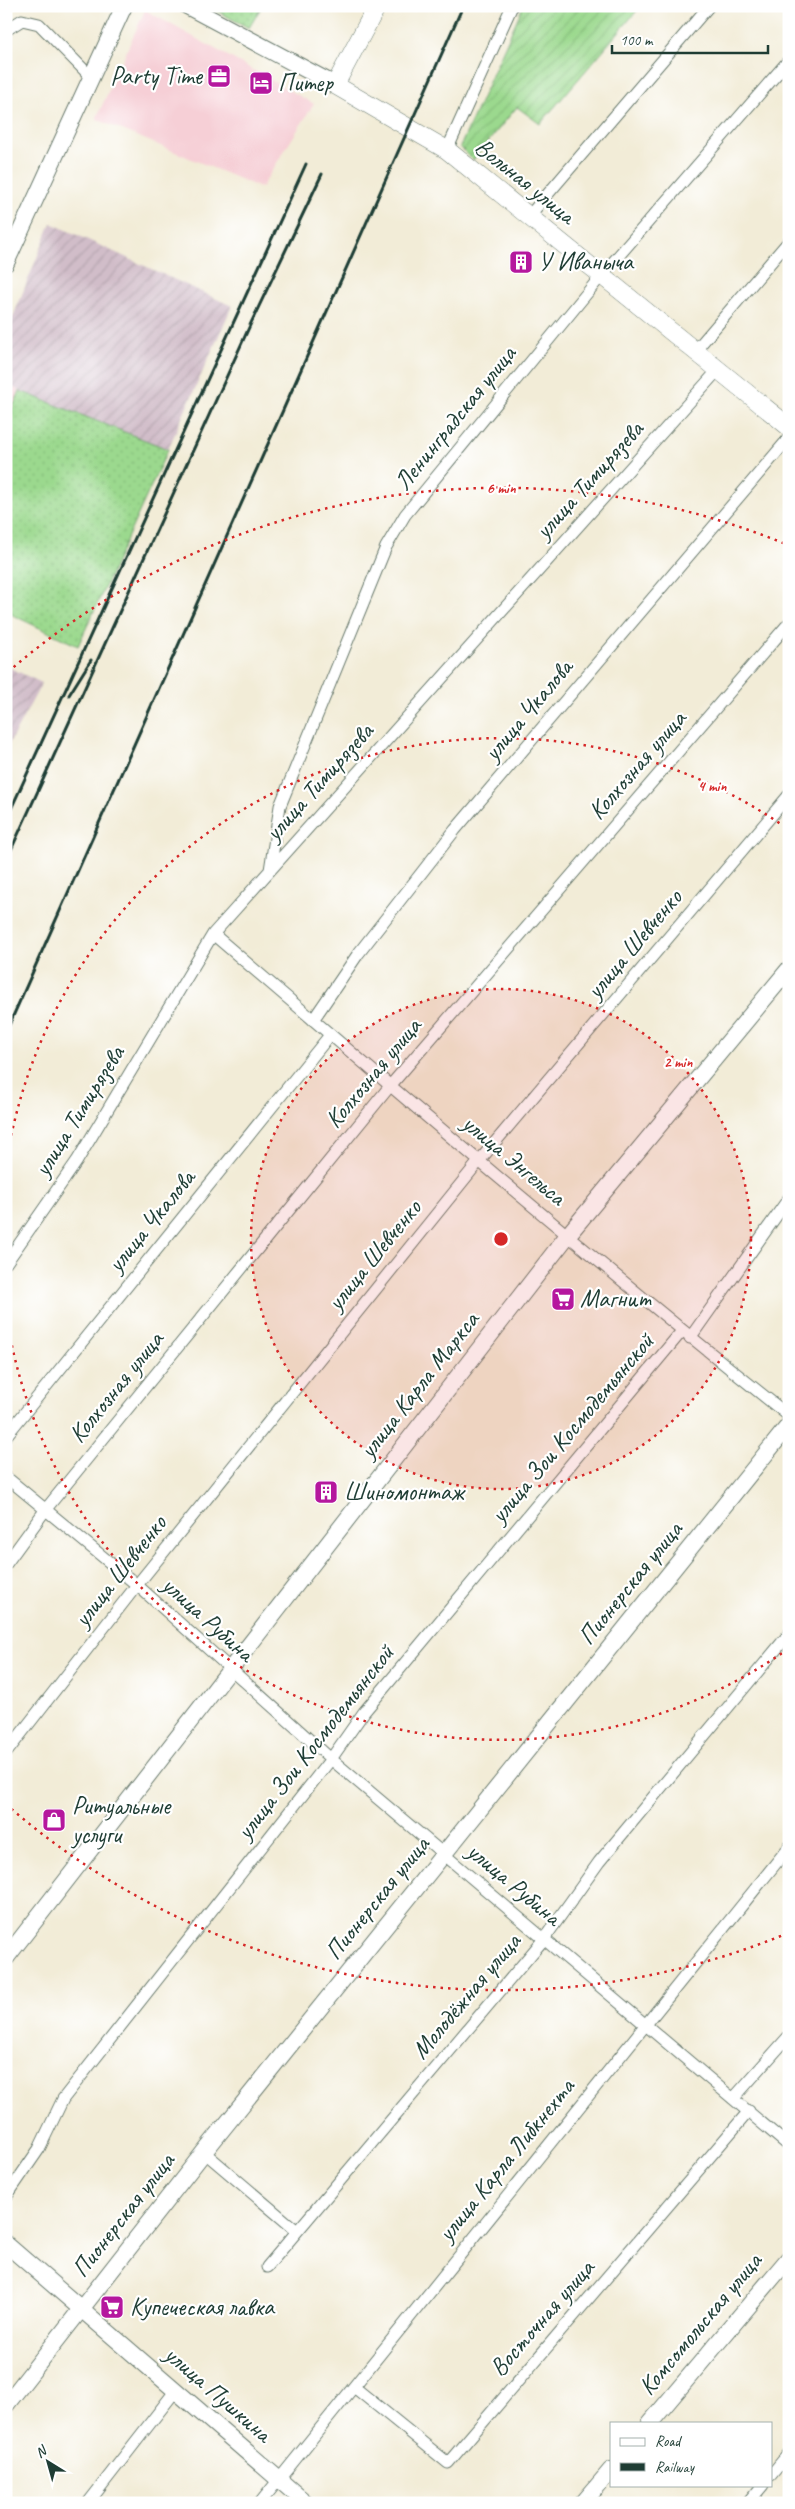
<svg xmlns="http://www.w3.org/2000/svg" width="795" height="2509" viewBox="0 0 795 2509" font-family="Caveat,sans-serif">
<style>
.built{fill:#f6cfd6}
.industrial{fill:url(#industrial-furrows)}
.grass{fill:url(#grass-dots);stroke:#5d8b61}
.garden{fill:url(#garden-furrows);stroke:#5d8b61}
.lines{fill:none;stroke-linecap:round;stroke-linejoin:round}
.street-casing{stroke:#697a6d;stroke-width:13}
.secondary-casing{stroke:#697a6d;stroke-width:18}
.primary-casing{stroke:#697a6d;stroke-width:19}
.street{stroke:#fff;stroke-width:11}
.secondary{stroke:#fff;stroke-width:16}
.primary{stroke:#fff;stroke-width:18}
.rail{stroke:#1f3d34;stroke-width:3}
.ring{fill:none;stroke:#d62828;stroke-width:2.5;stroke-dasharray:2.5 5}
.labels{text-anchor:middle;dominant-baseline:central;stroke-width:4.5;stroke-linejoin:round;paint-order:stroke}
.poi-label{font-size:25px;fill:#1f3d34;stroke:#fff;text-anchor:start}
.street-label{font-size:25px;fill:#1f3d34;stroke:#fff}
.centre{fill:#d62828;stroke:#fff;stroke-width:2.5}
.ring-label{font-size:15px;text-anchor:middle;font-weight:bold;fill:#d62828;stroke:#fff;stroke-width:4.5;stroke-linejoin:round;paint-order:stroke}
</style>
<defs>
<pattern id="industrial-furrows" width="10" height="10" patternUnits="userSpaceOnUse" patternTransform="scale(1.25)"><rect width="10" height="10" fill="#d1bdc9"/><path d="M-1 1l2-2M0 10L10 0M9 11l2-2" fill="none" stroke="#b3a3ad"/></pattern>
<pattern id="grass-dots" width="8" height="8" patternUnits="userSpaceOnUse" patternTransform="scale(1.25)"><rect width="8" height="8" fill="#9bd98e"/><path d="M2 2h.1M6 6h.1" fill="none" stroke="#85bb7b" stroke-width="1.8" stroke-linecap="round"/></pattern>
<pattern id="garden-furrows" width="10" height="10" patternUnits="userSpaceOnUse" patternTransform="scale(1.25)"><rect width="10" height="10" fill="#9bd98e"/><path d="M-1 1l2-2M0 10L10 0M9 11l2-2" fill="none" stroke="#85bb7b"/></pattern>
</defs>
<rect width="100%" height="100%" fill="#fff"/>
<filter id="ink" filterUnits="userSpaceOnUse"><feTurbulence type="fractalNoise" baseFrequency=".02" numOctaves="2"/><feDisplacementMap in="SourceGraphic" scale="10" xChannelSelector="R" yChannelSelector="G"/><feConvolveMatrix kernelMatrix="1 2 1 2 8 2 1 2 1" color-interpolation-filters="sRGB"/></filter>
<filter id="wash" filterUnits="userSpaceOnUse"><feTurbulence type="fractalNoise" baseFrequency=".0096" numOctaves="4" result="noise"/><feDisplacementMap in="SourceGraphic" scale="20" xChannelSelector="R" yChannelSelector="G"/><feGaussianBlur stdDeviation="1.12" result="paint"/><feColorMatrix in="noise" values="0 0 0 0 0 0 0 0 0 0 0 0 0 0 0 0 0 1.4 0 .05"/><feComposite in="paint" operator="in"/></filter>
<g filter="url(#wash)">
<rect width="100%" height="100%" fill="#f2ecd7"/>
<path class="built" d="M145,10L314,104L261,188L96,119Z
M6,385L20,391L6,422Z"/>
<path class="industrial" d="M51,223L232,306L168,449L6,385V334Z
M6,666L42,683L6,749Z"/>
<path class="grass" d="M207,6H262L249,28Z
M20,391L168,449L78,646L6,612V422Z"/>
<path class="garden" d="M523,6H641L540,124L517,107L473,160L460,147Z"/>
</g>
<g filter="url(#ink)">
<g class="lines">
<g class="street-casing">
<path id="street" d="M6,30L22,20L39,24L92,78
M447,150L512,6
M529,216L709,6
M695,351L789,241
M270,870L280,806L386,547L405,515L601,276L789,60
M213,934C403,1097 593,1260 789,1416
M313,1020L358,954L455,830L789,438
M6,1263L77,1161L213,934L718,370
M690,1338L789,1198
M6,1436L330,1035
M6,1477L137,1585L331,1759L789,2146
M6,1564L46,1509L390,1086L789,623
M6,1753L137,1585L480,1160L789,795
M733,2099L789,2036
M204,2152L297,2231
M6,2197L39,2149L63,2099L331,1759L364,1712L682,1331
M267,2267L544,1939L599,1862L789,1634
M354,2387L448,2463L749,2111
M771,2475L789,2453
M88,2503L176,2390
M260,2503L789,1847
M748,2503L763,2485"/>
</g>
<g class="secondary-casing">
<path id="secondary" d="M187,6L335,85
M6,263L124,6
M6,1958L568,1235L789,969
M6,2244L306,2503
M6,2405L204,2152L789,1425
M650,2423L789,2258
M583,2503L611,2470"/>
</g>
<g class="primary-casing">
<path id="primary" d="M377,6L335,85L447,150L789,427"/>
</g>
<use href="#street" class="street"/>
<use href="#secondary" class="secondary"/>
<use href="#primary" class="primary"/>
<path class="rail" d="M69,695L91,660
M6,820L306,164
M6,861L251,323L322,174
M6,1032L463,6"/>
</g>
</g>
<circle cx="501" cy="1239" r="250" fill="#d62828" fill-opacity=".12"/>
<g class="ring">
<circle cx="501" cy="1239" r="250"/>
<path d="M788 1649A500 500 0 0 1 6 1313M6 1165A500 500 0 0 1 788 829"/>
<path d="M788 1933A751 751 0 0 1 8 1806M8 672A751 751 0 0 1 788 545"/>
</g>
<defs>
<g id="office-square" transform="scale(1.25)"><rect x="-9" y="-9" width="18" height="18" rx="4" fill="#b5179e" stroke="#fff"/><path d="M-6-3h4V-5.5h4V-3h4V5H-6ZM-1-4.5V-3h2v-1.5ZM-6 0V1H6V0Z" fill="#fff"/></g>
<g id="hotel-square" transform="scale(1.25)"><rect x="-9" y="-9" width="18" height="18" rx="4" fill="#b5179e" stroke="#fff"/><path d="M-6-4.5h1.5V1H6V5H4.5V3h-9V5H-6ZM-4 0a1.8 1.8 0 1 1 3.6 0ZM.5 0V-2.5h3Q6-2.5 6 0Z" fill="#fff"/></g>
<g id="building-square" transform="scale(1.25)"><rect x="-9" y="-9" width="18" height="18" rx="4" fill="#b5179e" stroke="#fff"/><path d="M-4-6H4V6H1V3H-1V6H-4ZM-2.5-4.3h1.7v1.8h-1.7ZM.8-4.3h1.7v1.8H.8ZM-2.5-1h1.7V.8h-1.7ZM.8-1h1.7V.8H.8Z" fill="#fff"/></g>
<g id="supermarket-square" transform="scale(1.25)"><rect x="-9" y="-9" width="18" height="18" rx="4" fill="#b5179e" stroke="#fff"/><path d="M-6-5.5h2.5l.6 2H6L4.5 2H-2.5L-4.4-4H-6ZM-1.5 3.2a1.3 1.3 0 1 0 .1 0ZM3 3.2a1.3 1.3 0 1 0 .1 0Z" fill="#fff"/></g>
<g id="shop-square" transform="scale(1.25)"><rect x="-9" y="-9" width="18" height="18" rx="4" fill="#b5179e" stroke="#fff"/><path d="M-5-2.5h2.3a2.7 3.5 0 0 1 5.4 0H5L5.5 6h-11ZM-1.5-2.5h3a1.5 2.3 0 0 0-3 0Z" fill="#fff"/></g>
</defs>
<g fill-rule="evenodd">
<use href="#office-square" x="219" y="76"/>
<use href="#hotel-square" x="261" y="83"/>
<use href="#building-square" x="521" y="262"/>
<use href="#supermarket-square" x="563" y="1299"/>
<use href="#building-square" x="326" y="1492"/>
<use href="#shop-square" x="54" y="1820"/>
<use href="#supermarket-square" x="112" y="2307"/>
</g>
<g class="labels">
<g class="poi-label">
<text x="202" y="76" text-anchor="end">Party Time</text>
<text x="278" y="83">Питер</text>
<text x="538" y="262">У Иваныча</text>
<text x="580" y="1299">Магнит</text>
<text x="344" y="1492">Шиномонтаж</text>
<text x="72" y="1806">Ритуальные<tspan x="72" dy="29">услуги</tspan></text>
<text x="130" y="2307">Купеческая лавка</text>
</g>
<g class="street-label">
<text transform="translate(525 181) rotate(39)">Вольная улица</text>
<text transform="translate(455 418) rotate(-51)">Ленинградская улица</text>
<text transform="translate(589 480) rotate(-48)">улица Тимирязева</text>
<text transform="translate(528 710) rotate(-50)">улица Чкалова</text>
<text transform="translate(637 765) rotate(-49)">Колхозная улица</text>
<text transform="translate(319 782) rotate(-48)">улица Тимирязева</text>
<text transform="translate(634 944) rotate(-50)">улица Шевченко</text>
<text transform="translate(373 1073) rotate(-50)">Колхозная улица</text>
<text transform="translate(79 1111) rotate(-58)">улица Тимирязева</text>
<text transform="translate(514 1160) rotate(40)">улица Энгельса</text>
<text transform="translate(151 1221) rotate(-51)">улица Чкалова</text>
<text transform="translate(374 1255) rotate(-51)">улица Шевченко</text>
<text transform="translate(419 1385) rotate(-52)">улица Карла Маркса</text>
<text transform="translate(116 1387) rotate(-51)">Колхозная улица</text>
<text transform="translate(572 1428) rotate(-50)">улица Зои Космодемьянской</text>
<text transform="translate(120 1571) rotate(-52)">улица Шевченко</text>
<text transform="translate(630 1583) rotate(-51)">Пионерская улица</text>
<text transform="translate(208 1619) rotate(42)">улица Рубина</text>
<text transform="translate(315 1742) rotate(-52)">улица Зои Космодемьянской</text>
<text transform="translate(514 1884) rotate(40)">улица Рубина</text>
<text transform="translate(377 1898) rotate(-51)">Пионерская улица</text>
<text transform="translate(466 1996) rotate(-50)">Молодёжная улица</text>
<text transform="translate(506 2160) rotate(-51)">улица Карла Либкнехта</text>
<text transform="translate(123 2215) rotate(-52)">Пионерская улица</text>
<text transform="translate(542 2318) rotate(-49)">Восточная улица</text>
<text transform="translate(700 2324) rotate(-50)">Комсомольская улица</text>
<text transform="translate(218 2394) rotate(41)">улица Пушкина</text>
</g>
</g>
<circle cx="501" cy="1239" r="8" class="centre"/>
<g class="ring-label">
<text x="501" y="493">6 min</text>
<text x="712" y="791">4 min</text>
<text x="678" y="1067">2 min</text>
</g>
<rect width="795" height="2509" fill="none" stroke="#fff" stroke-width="25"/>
<rect x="610" y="2422" width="162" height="65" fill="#ffffff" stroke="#a5b1ae"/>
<rect x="620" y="2438" width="25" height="8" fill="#ffffff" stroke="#a5b1ae"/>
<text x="655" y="2446" font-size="15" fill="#1f3d34">Road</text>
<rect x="620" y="2463" width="25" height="8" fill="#1f3d34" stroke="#a5b1ae"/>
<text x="655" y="2472" font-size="15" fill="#1f3d34">Railway</text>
<g transform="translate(48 2462) rotate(323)" stroke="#ffffff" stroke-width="4" paint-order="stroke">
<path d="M0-4L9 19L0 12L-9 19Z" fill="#1f3d34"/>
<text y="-8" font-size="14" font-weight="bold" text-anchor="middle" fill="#1f3d34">N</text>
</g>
<path d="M612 45v8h156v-8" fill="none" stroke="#1f3d34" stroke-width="2.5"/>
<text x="620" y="45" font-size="15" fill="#1f3d34" stroke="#ffffff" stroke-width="4" paint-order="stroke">100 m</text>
</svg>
